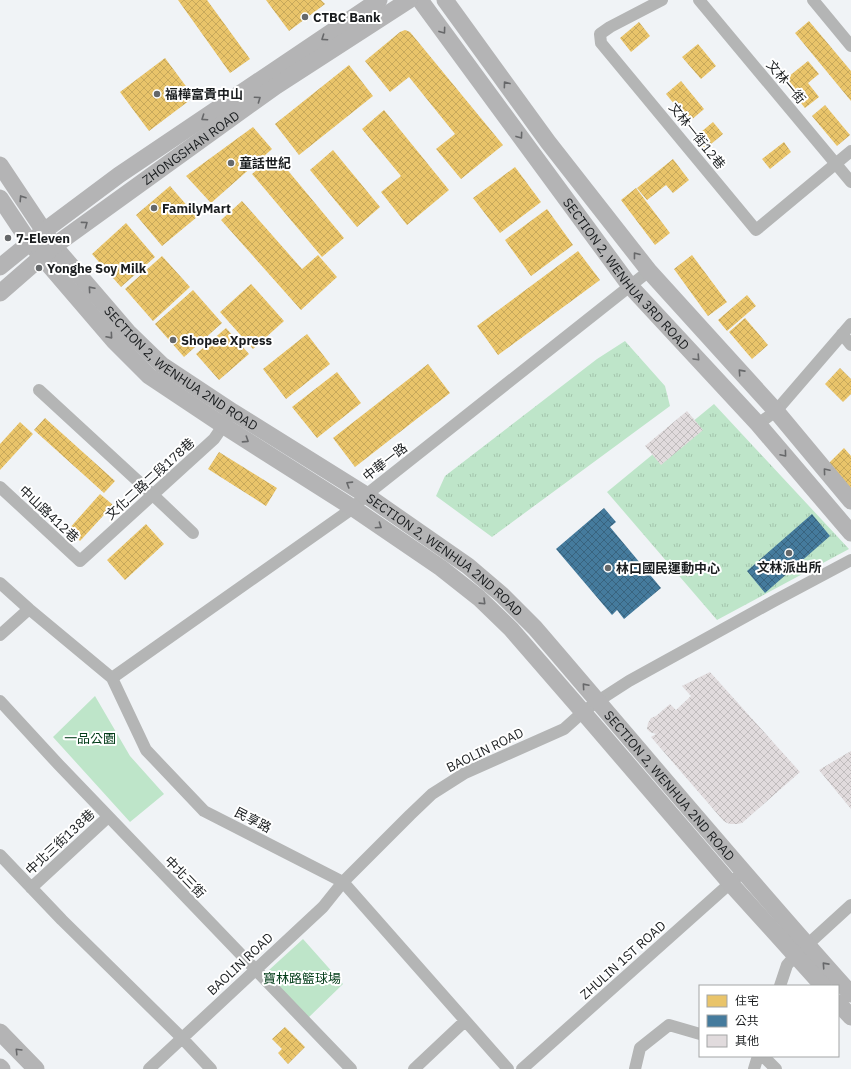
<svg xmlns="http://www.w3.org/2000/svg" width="851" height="1069" viewBox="0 0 851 1069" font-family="'IBM Plex Sans','Noto Sans TC',sans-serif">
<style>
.grass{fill:url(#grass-tufts)}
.park{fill:#bee5c9}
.homes{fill:url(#homes-cross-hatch)}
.public{fill:url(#public-cross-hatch)}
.building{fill:url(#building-cross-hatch)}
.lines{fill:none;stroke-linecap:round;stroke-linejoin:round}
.street{stroke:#b4b5b5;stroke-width:12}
.secondary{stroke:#b4b4b5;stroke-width:17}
.oneway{stroke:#67686a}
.poi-dot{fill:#65686a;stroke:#fff;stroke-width:1.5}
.labels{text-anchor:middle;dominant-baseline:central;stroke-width:4;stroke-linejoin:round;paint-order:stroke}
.poi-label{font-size:13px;font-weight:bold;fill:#1a1d1f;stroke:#fff;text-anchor:start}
.street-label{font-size:13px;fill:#1a1d1f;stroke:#fff}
.park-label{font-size:13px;fill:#003b17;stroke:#fff}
</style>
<defs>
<pattern id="grass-tufts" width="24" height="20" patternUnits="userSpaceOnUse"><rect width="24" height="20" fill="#bee5c9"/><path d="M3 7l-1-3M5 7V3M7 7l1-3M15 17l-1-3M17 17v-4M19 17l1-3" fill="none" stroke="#a3c4ac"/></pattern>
<pattern id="homes-cross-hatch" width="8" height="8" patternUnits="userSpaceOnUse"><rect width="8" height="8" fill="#e9c46a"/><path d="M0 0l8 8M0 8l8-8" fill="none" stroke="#c7a85b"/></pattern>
<pattern id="public-cross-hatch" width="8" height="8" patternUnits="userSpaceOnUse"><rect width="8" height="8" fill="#457b9d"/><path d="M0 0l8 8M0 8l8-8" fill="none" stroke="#39647f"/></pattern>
<pattern id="building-cross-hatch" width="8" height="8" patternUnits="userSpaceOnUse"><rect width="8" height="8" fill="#e1dbdd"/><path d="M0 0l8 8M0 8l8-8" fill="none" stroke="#c0bcbd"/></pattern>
</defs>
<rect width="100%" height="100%" fill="#f0f3f6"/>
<path class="grass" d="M625,341L665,386L670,406L492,537L436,496L445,476L597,359Z
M714,404L849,549L717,620L607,492Z"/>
<path class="park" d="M95,696L130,756L164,794L130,822L53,737Z
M303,939L343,984L306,1020L267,973L269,970Z"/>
<path class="homes" d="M178,0H207L250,59L230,73Z
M266,0H321L325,4L289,31Z
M809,21L851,71V101L795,33Z
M639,22L650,36L631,52L620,38Z
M405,30L410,32L503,145L461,179L436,149L455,134L409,77L390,92L365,61L400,32Z
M698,44L716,66L701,79L682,57Z
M165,58L194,97L149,131L120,92Z
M808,61L819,74L808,83L819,97L805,108L783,81Z
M349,65L373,96L299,155L275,124Z
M681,81L704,109L689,122L666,94Z
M825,105L850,135L837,146L812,116Z
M384,110L449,190L407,225L381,192L401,176L362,129Z
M713,122L723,134L705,149L695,137Z
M253,127L272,149L211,203L186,176Z
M784,142L791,152L770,169L762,159Z
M333,150L380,207L357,227L310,170Z
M275,155L344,238L322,257L252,174Z
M673,159L689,180L673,193L666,185L647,200L637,188Z
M515,167L541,202L500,233L473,198Z
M170,186L197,217L162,246L136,215Z
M636,188L670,233L655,245L621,200Z
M242,201L302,269L318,255L337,277L301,310L221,220Z
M547,209L573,245L531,276L505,240Z
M126,223L155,257L121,287L92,254Z
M578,251L600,280L498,355L477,326Z
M692,255L727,302L708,316L674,269Z
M162,256L190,287L153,321L125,289Z
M251,284L284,321L253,349L220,312Z
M193,290L222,323L184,357L155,324Z
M747,295L756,306L727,331L718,320Z
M745,318L768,345L752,359L729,332Z
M226,328L249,354L219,380L196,354Z
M307,334L330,364L286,399L263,369Z
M428,364L450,393L355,467L333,438Z
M840,368L851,379V394L843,402L825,384Z
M337,372L361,403L317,438L292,407Z
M45,418L115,481L104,493L34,430Z
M20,422L33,434L0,470V444Z
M844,448L851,456V491L826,466Z
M219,452L277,488L266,506L208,469Z
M100,494L113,505L80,541L68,530Z
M146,524L164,544L125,580L107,560Z
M285,1027L305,1047L288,1064L278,1053L282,1049L272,1039Z"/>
<path class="public" d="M604,508L616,522L610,527L661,588L624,619L617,610L612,615L556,549Z
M812,514L830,536L765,593L747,571Z"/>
<path class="building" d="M687,411L703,430L661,465L645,446Z
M710,672L800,772L742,823L737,824H730L725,822L721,818L651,737L656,734L650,732L647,729L648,723L651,718L656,716L670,704L676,710L691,696L682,686Z
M851,751V809L819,770Z"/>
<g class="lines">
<path class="street" d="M662,0L610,27L600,34L601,43L756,230L851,151
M699,0L851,182
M813,0L851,46
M842,334L851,345
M39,390L153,495L193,533
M758,424L776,411L851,324
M0,487L80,561L214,439L227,420
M0,583L29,609L112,678L146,750L204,811L343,882L508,1069
M0,635L29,609
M112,678L353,508L366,495L649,271
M0,701L59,765L351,1069
M0,855L62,920L182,1038L211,1069
M31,888L108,817
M780,986L787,965L795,956L851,905
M763,1056L776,1069
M149,1069L323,907L343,882L410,815L432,794L465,773L564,729L583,712L598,701L629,681L774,601L851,560
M414,1069L465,1021
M522,1069L736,878
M635,1069L640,1048L669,1025L700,1034
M754,1069L758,1056"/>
<g class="secondary">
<path id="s1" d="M420,0L630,286L758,424L851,533"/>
<path d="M445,0L548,142L649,271L776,411L851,501"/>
<path id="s2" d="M0,165L54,246L128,332L162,365L233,412L366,495L468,566L502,595L535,628C640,750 743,874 851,994"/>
<path d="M0,198L30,243L114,341L149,376L224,426L353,508L441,568L479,598L511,629L583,712L730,883L823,986"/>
<path d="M0,267L44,231L119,175L379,0"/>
<path id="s3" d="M0,293L54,246L223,124L276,86L409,0"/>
<path d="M838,1003L851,1017"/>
<path d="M0,1032L36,1069"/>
<path d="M0,1067L2,1069"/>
</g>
</g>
<defs><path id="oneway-chevron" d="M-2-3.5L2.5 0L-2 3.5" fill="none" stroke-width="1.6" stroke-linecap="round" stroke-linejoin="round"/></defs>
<g class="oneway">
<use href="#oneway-chevron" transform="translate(443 31) rotate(54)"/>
<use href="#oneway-chevron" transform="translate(324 38) rotate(146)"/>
<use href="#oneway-chevron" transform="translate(506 84) rotate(-126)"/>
<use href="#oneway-chevron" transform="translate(258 99) rotate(-35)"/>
<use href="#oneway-chevron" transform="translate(204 118) rotate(146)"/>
<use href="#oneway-chevron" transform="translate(520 136) rotate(54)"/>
<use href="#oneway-chevron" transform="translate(22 198) rotate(-123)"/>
<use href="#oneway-chevron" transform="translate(85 224) rotate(-36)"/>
<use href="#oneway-chevron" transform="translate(636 255) rotate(-128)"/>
<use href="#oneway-chevron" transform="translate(91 289) rotate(-131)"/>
<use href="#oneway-chevron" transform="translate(110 336) rotate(49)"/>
<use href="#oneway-chevron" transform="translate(697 358) rotate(47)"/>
<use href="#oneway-chevron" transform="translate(741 372) rotate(-132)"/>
<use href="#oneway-chevron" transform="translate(246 440) rotate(33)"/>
<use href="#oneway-chevron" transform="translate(784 454) rotate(50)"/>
<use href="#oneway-chevron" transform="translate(826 471) rotate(-130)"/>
<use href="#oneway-chevron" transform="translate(349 484) rotate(-148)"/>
<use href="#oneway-chevron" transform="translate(379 526) rotate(34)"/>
<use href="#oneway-chevron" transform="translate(483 602) rotate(44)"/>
<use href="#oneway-chevron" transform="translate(585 686) rotate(-131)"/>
<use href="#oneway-chevron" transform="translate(825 965) rotate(-132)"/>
<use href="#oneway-chevron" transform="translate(18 1051) rotate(-134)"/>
</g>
<g class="poi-dot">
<circle cx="305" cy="17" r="4"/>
<circle cx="157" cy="94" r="4"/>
<circle cx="231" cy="163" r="4"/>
<circle cx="154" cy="208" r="4"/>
<circle cx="8" cy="238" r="4"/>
<circle cx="39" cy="268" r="4"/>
<circle cx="173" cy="340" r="4"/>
<circle cx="789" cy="553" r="4"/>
<circle cx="608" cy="568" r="4"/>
</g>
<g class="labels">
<g class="poi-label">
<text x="313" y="17">CTBC Bank</text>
<text x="165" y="94">福樺富貴中山</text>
<text x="239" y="163">童話世紀</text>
<text x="162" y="208">FamilyMart</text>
<text x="16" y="238">7-Eleven</text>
<text x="47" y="268">Yonghe Soy Milk</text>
<text x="181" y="340">Shopee Xpress</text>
<text x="789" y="567" text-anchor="middle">文林派出所</text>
<text x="616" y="568">林口國民運動中心</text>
</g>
<g class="street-label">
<text transform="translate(786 82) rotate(50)">文林一街</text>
<text transform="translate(697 136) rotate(51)">文林一街12巷</text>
<text stroke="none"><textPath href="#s3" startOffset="240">ZHONGSHAN ROAD</textPath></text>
<text stroke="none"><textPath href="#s1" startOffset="343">SECTION 2, WENHUA 3RD ROAD</textPath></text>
<text stroke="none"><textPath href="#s2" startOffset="275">SECTION 2, WENHUA 2ND ROAD</textPath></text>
<text transform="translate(385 462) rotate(-38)">中華一路</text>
<text transform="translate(150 479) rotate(-42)">文化二路二段178巷</text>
<text transform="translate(49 514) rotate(43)">中山路412巷</text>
<text stroke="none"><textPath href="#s2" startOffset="599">SECTION 2, WENHUA 2ND ROAD</textPath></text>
<text transform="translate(485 750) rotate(-26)">BAOLIN ROAD</text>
<text stroke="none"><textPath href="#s2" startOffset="923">SECTION 2, WENHUA 2ND ROAD</textPath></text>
<text transform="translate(253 820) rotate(27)">民享路</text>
<text transform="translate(60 842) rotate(-43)">中北三街138巷</text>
<text transform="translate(185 877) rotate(46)">中北三街</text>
<text transform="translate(623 960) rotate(-42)">ZHULIN 1ST ROAD</text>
<text transform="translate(240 964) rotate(-43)">BAOLIN ROAD</text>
</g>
<g class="park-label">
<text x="90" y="738">一品公園</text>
<text x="302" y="978">寶林路籃球場</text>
</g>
</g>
<rect x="699" y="985" width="140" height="72" fill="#ffffff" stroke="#a3a5a5"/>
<rect x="707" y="995" width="20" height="12" fill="#e9c46a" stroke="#a3a5a5"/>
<text x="735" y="1005" font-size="12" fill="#1a1d1f">住宅</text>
<rect x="707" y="1015" width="20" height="12" fill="#457b9d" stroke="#a3a5a5"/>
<text x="735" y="1025" font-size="12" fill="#1a1d1f">公共</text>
<rect x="707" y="1035" width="20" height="12" fill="#e1dbdd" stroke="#a3a5a5"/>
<text x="735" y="1045" font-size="12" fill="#1a1d1f">其他</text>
</svg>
